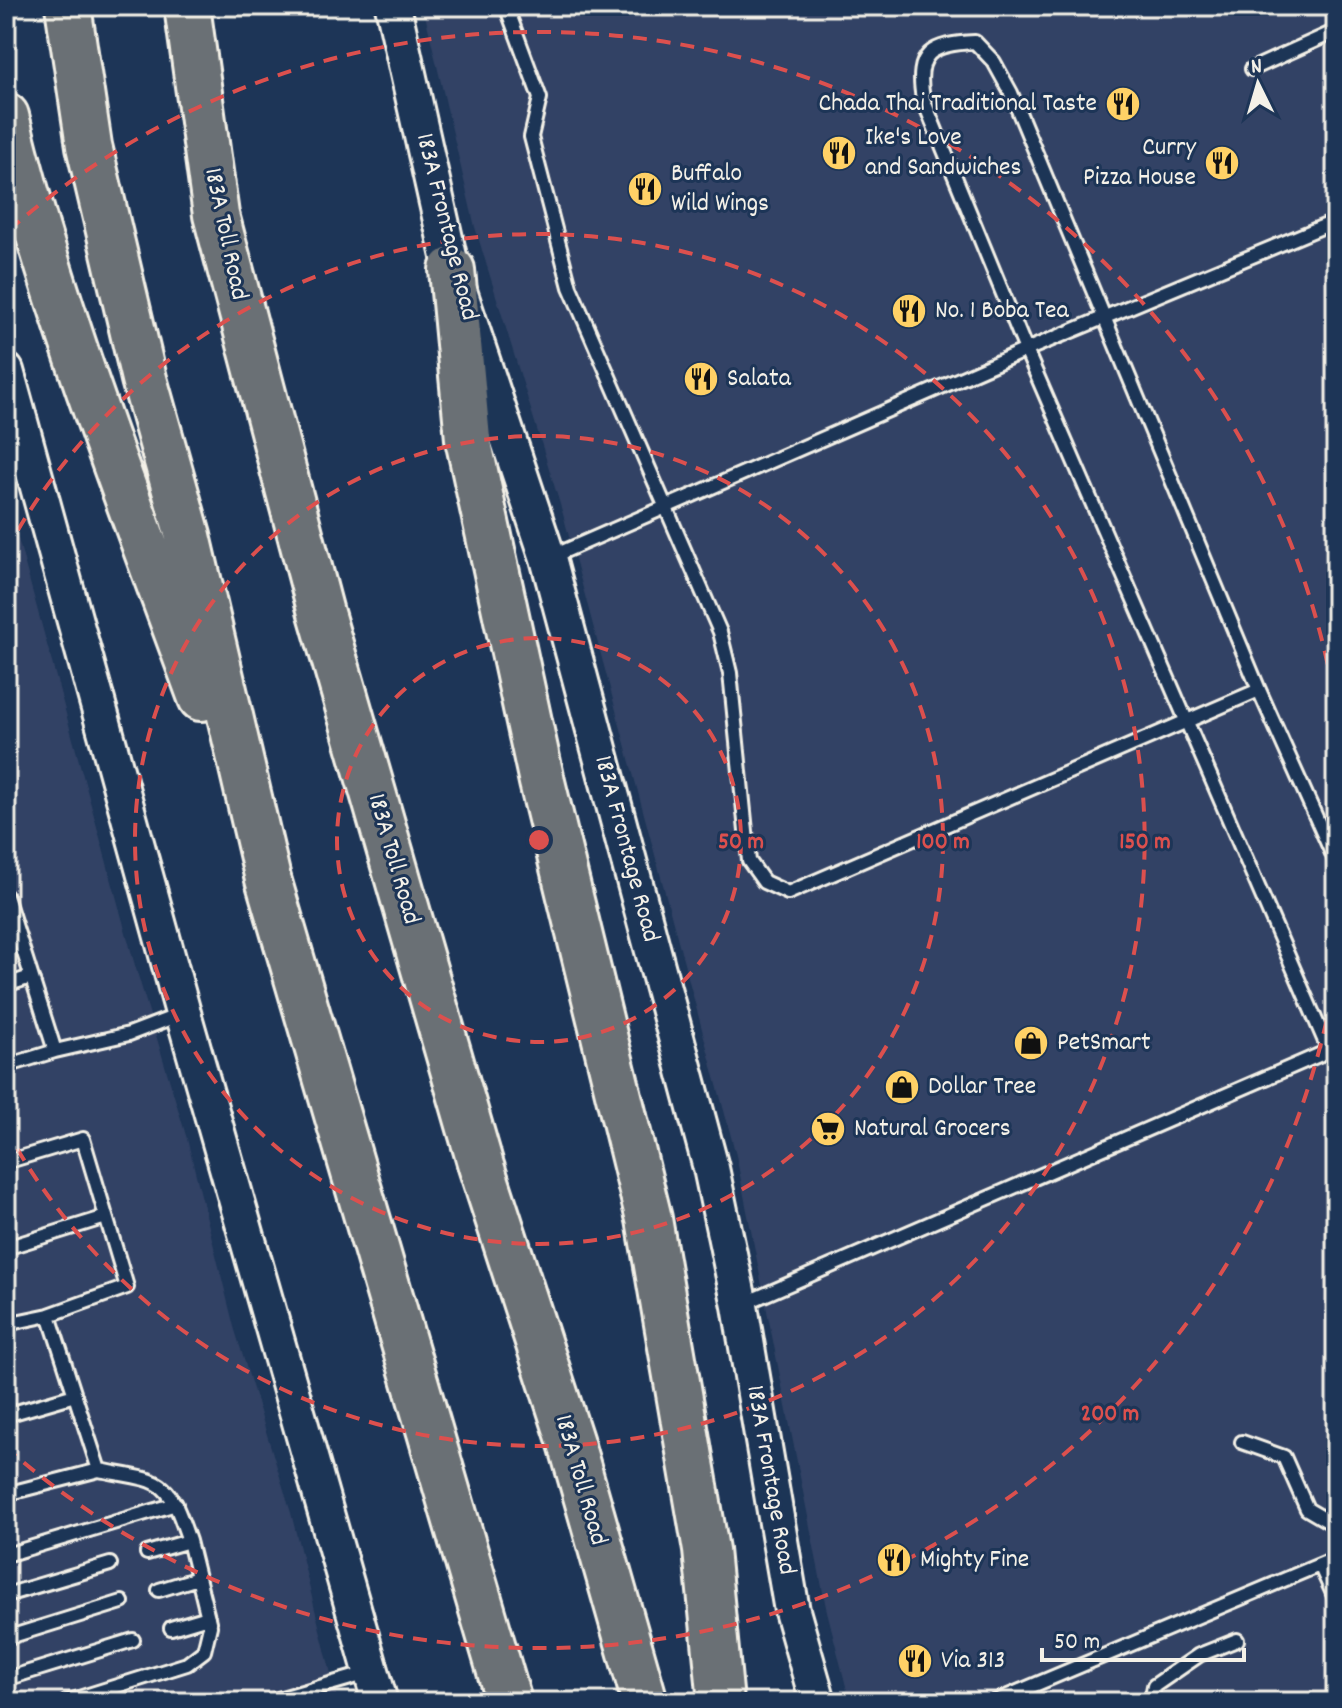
<svg xmlns="http://www.w3.org/2000/svg" width="1342" height="1708" viewBox="0 0 1342 1708" font-family="Dekko,sans-serif">
<style>
.built{fill:#334365}
.lines{fill:none;stroke-linecap:round;stroke-linejoin:round}
.service-casing{stroke:#f4f1e8;stroke-width:18}
.secondary-casing{stroke:#f4f1e8;stroke-width:40}
.motorway-casing{stroke:#f4f1e8;stroke-width:50}
.service{stroke:#1d3557;stroke-width:12}
.secondary{stroke:#1d3557;stroke-width:34}
.motorway{stroke:#6a7074;stroke-width:44}
.ring{fill:none;stroke:#dc504e;stroke-width:4;stroke-dasharray:14 10}
.labels{text-anchor:middle;dominant-baseline:central;stroke-width:6;stroke-linejoin:round;paint-order:stroke}
.poi-label{font-size:26px;fill:#f4f1e8;stroke:#1d3557;text-anchor:start}
.street-label{font-size:26px;fill:#f4f1e8;stroke:#1d3557}
.centre{fill:#dc504e;stroke:#1d3557;stroke-width:4}
.ring-label{font-size:24px;text-anchor:middle;font-weight:bold;fill:#dc504e;stroke:#1d3557;stroke-width:6;stroke-linejoin:round;paint-order:stroke}
</style>
<rect width="100%" height="100%" fill="#1d3557"/>
<filter id="ink" filterUnits="userSpaceOnUse"><feTurbulence type="fractalNoise" baseFrequency=".0125" numOctaves="2"/><feDisplacementMap in="SourceGraphic" scale="16" xChannelSelector="R" yChannelSelector="G"/><feConvolveMatrix kernelMatrix="1 2 1 2 8 2 1 2 1" color-interpolation-filters="sRGB"/></filter>
<g filter="url(#ink)">
<path class="built" d="M423,6H1336V1702H850L826,1607L736,1155L563,514L475,227Z
M6,495L134,962L187,1139L234,1327L291,1513L338,1702H6Z"/>
<g class="lines">
<g class="service-casing">
<path id="service" d="M506,6L540,98L531,137L570,287L720,632L730,673L749,861L764,882L788,893L1259,690
M1252,69L1336,31
M551,557L1026,350L1336,221
M1336,862L1259,690L1011,93L994,62L975,42C931,44 915,52 923,99L1026,350L1336,1067
M6,896L55,1051L129,1034L179,1015
M6,985L31,977
M6,1066L55,1051
M6,1162L83,1139L127,1287L49,1315L99,1470L6,1494
M6,1248L106,1217
M743,1304L1335,1048
M6,1324L49,1315
M6,1415L75,1395
M1242,1442L1284,1457L1307,1509L1331,1523L1336,1521
M99,1470C164,1482 167,1476 189,1541L147,1553
M6,1555L176,1504
M1320,1565L1336,1600
M159,1590L198,1578
M6,1595L110,1564
M171,1628L208,1617
M6,1638L122,1602
M6,1679L133,1640
M66,1702L187,1664L204,1651L210,1626L189,1541
M268,1702L368,1673
M994,1702L1336,1558
M1151,1702L1154,1686L1199,1655L1237,1640"/>
</g>
<g class="secondary-casing">
<path id="secondary" d="M393,6L452,270L548,558L711,1168L740,1306L792,1611L818,1702
M6,371L183,1013L380,1702"/>
</g>
<g class="motorway-casing">
<path id="motorway" d="M68,6L89,146L144,379L188,536L268,879L509,1702
M187,6L216,215L321,613L481,1166L571,1443L645,1702
M6,116C55,315 131,506 201,698
M452,270L468,439L542,782L649,1219L706,1550L721,1702"/>
</g>
<use href="#service" class="service"/>
<use href="#secondary" class="secondary"/>
<use href="#motorway" class="motorway"/>
</g>
</g>
<g class="ring">
<circle cx="539" cy="840" r="202"/>
<circle cx="539" cy="840" r="404"/>
<path d="M6 551A606 606 0 1 1 6 1129"/>
<path d="M1336 973A808 808 0 0 1 9 1450M9 230A808 808 0 0 1 1336 707"/>
</g>
<defs>
<g id="restaurant-disc" transform="scale(1.8)"><circle r="9.5" fill="#ffd166" stroke="#1d3557"/><path d="M-5-6h1v4h1v-4h1v4h1v-4h1v5L-1.5 .5V6h-2V.5L-5-1ZM5-6V6H3V1.5H1.5Q1.5-4 5-6Z" fill="#111"/></g>
<g id="shop-disc" transform="scale(1.8)"><circle r="9.5" fill="#ffd166" stroke="#1d3557"/><path d="M-5-2.5h2.3a2.7 3.5 0 0 1 5.4 0H5L5.5 6h-11ZM-1.5-2.5h3a1.5 2.3 0 0 0-3 0Z" fill="#111"/></g>
<g id="supermarket-disc" transform="scale(1.8)"><circle r="9.5" fill="#ffd166" stroke="#1d3557"/><path d="M-6-5.5h2.5l.6 2H6L4.5 2H-2.5L-4.4-4H-6ZM-1.5 3.2a1.3 1.3 0 1 0 .1 0ZM3 3.2a1.3 1.3 0 1 0 .1 0Z" fill="#111"/></g>
</defs>
<g fill-rule="evenodd">
<use href="#restaurant-disc" x="1123" y="104"/>
<use href="#restaurant-disc" x="839" y="153"/>
<use href="#restaurant-disc" x="1222" y="163"/>
<use href="#restaurant-disc" x="645" y="189"/>
<use href="#restaurant-disc" x="909" y="311"/>
<use href="#restaurant-disc" x="701" y="379"/>
<use href="#shop-disc" x="1031" y="1043"/>
<use href="#shop-disc" x="902" y="1087"/>
<use href="#supermarket-disc" x="828" y="1129"/>
<use href="#restaurant-disc" x="894" y="1560"/>
<use href="#restaurant-disc" x="915" y="1661"/>
</g>
<g class="labels">
<g class="poi-label">
<text x="1097" y="104" text-anchor="end">Chada Thai Traditional Taste</text>
<text x="865" y="138">Ike's Love<tspan x="865" dy="30">and Sandwiches</tspan></text>
<text x="1196" y="148" text-anchor="end">Curry<tspan x="1196" dy="30">Pizza House</tspan></text>
<text x="671" y="174">Buffalo<tspan x="671" dy="30">Wild Wings</tspan></text>
<text x="935" y="311">No. 1 Boba Tea</text>
<text x="727" y="379">Salata</text>
<text x="1057" y="1043">PetSmart</text>
<text x="928" y="1087">Dollar Tree</text>
<text x="854" y="1129">Natural Grocers</text>
<text x="920" y="1560">Mighty Fine</text>
<text x="941" y="1661">Via 313</text>
</g>
<g class="street-label">
<text transform="translate(446 227) rotate(76)">183A Frontage Road</text>
<text transform="translate(225 234) rotate(78)">183A Toll Road</text>
<text transform="translate(626 849) rotate(75)">183A Frontage Road</text>
<text transform="translate(393 859) rotate(74)">183A Toll Road</text>
<text transform="translate(580 1480) rotate(74)">183A Toll Road</text>
<text transform="translate(770 1480) rotate(80)">183A Frontage Road</text>
</g>
</g>
<circle cx="539" cy="840" r="12" class="centre"/>
<g class="ring-label">
<text x="741" y="848">50 m</text>
<text x="943" y="848">100 m</text>
<text x="1145" y="848">150 m</text>
<text x="1110" y="1420">200 m</text>
</g>
<rect width="1342" height="1708" fill="none" stroke="#1d3557" stroke-width="32"/>
<rect x="16" y="16" width="1310" height="1676" fill="none" stroke="#f4f1e8" stroke-width="3" filter="url(#ink)"/>
<g transform="translate(1258 84) rotate(355)" stroke="#1d3557" stroke-width="6" paint-order="stroke">
<path d="M0-6L14 30L0 20L-14 30Z" fill="#f4f1e8"/>
<text y="-12" font-size="22" font-weight="bold" text-anchor="middle" fill="#f4f1e8">N</text>
</g>
<path d="M1042 1648v12h202v-12" fill="none" stroke="#f4f1e8" stroke-width="4"/>
<text x="1054" y="1648" font-size="24" fill="#f4f1e8" stroke="#1d3557" stroke-width="6" paint-order="stroke">50 m</text>
</svg>
